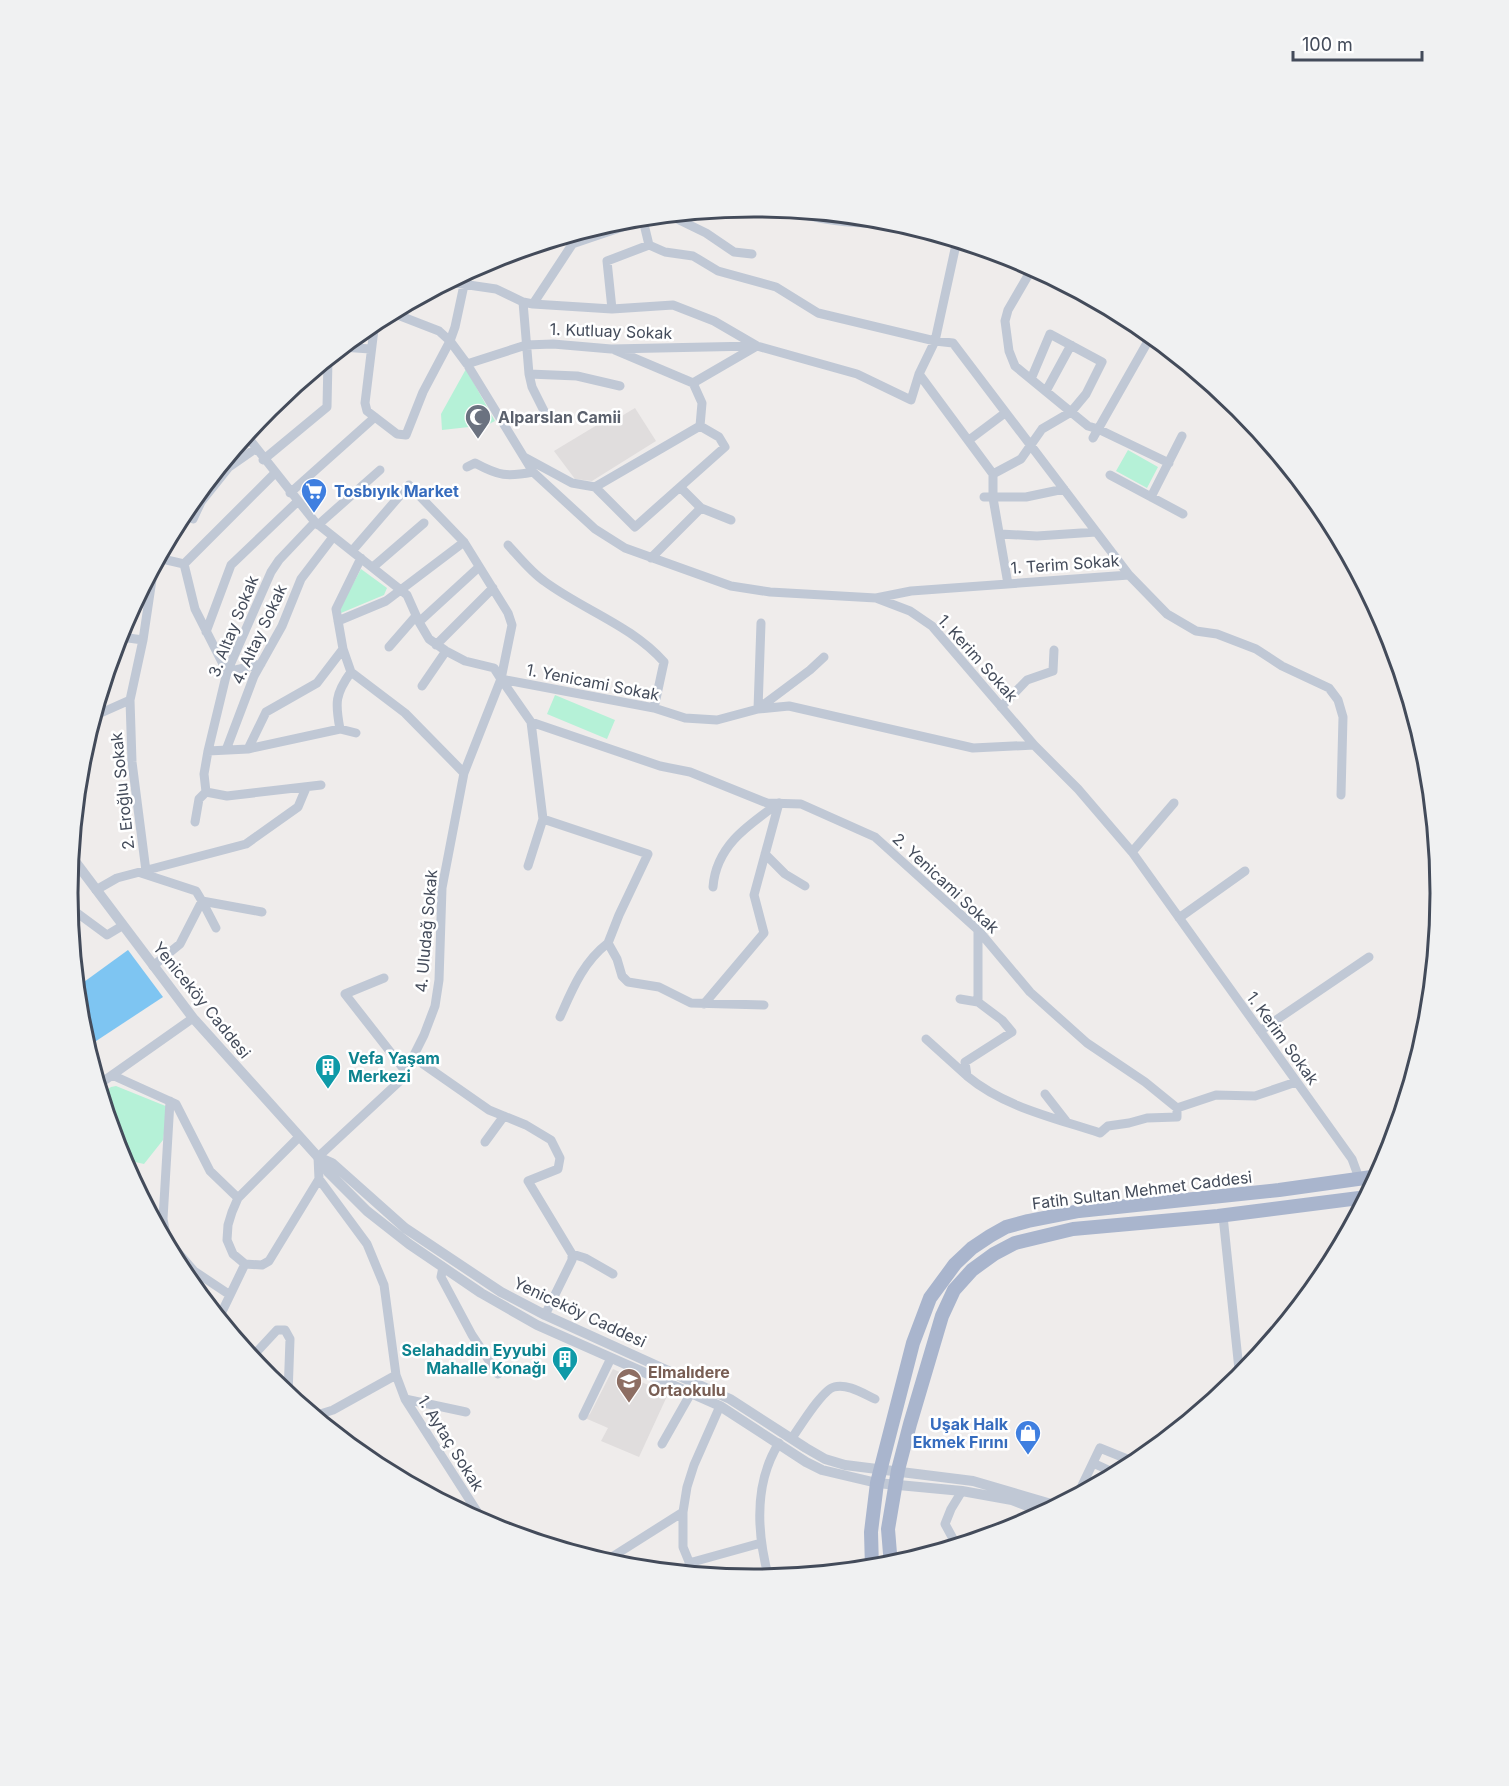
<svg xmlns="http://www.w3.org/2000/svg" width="1509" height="1786" viewBox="0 0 1509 1786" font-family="Inter,sans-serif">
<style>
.education{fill:#e0dddd}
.green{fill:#b5f1d7}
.water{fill:#7ec5f2}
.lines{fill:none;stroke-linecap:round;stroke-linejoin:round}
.minor{stroke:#c0c8d5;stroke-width:9}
.tertiary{stroke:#c0c8d5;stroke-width:10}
.primary{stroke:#a9b5cd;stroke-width:14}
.labels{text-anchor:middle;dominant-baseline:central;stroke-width:5;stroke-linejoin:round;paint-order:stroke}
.street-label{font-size:16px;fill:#434b5a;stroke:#fff}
.worship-label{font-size:16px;font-weight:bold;fill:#5b616d;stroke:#fff;text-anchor:start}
.shop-label{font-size:16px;font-weight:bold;fill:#366cbe;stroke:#fff;text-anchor:start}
.culture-label{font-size:16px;font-weight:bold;fill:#0d838f;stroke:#fff;text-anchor:start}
.education-label{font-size:16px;font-weight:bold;fill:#785e54;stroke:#fff;text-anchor:start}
.rim{fill:none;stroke:#434b5a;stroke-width:3}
</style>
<rect width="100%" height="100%" fill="#efeceb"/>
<path class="education" d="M635,408L656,441L592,481L575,479L554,451L612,416L615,420Z
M613,1369L668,1394L639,1457L601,1441L608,1428L585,1418L590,1414Z"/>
<path class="green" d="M466,369L495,421L487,425L442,430L441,414Z
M1128,450L1158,467L1147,488L1116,471Z
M361,569L387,588L384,595L341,613L339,610Z
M555,695L615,720L607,739L547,714Z
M116,1086L168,1107L163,1140L144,1164L122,1159L120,1156L101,1094L111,1087Z"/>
<path class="water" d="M128,950L163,997L87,1047L81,1027L77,987Z"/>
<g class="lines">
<path class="minor" d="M669,215L706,233L734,252L752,254
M643,220L649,245
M575,243L643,220L673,214
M649,245L665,252L693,256L718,271L776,287L818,313L935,341L953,343L1129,575
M516,251L523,252
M1033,267L1008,310L1005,321L1009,351L1015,366L1088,426L1098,429L1169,463
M448,282L496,289L523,302L533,304L612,309L673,305L714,321L757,346L857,374L911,400L919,374L935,341L957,240
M523,302L529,374L532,387L547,417
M533,304L581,231
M612,309L607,261L649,245
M390,312L439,331L450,341L467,364L533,472L595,529L625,548L731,586L770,592L876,598L910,611L932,626L1034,745L1078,789L1132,852L1352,1159L1359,1178
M375,321L365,403L367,411L397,434L406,435L423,392L450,341L455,327L464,285
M342,347L370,349
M615,350L693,383L702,403L700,426
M467,364L526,345L553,344L611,349L755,346
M529,374L577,376L620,386
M919,374L993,474V498L1008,584
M693,383L755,347
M1046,391L1071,345
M246,435L315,522L407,595L419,622L429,639L446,651L465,661L494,668L501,679L654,708L685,718L717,720L758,709L789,706L973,748L1034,745
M1093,438L1151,336
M969,440L1005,413
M524,457L572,483L595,487L635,527L725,447L719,437L700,426
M263,460L327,407L328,359
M467,467L475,463C499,476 507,477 533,472
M993,474L1021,459L1042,429L1071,412L1086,394L1102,362L1050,334L1031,379
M1110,475L1183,514
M595,487L700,426
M680,487L701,508L731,520
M290,493L375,417
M984,497H1026L1064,489
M1151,497L1182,436
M193,519L201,502L229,467L255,449
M318,525L380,470
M1000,534L1037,536L1096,532
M508,545C519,557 531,572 544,581C583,610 631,625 664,662L654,708
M158,558L184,564L195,609L227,672L261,664
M361,558L336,609L343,649L351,672L405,713L464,773
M651,558L701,508
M184,564L274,474
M373,567L424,523
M876,598L911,591L1129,575L1167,614L1196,631L1217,634L1256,649L1282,666L1329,688L1338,700L1343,717L1341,795
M338,621L386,601L464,542
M419,622L479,567
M206,632L231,565L297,502
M118,635L121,637L143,640
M436,645L493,588
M389,647L416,616
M501,679L531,722L543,819L528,866
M422,686L446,651
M1001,707L1027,680L1053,671L1054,650
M759,708L810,670L824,657
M758,709L761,623
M94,716L130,700
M531,722L660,766L690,772L767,803L801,804L875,837L978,930L1030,992L1087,1043L1145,1082L1177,1108L1216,1095L1255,1096L1296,1082
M340,729C335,703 335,694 351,672
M248,749L266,712L317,683L343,649
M226,750L254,676L282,626L301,579L333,537
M208,751L248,749L340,729L356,733
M206,792L204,774L208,751L227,672L271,572L279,560L315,522
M206,792L227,796L321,785
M543,819L648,854L619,915L608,943
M195,822L199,799L206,792
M1132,852L1174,803
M765,854L785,874L805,886
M146,871L132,762L130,700L143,640L154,566
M141,873L196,891L202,901L262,912
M713,887C716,846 748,825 779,803
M96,890L117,878L246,844L298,807L306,788
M202,901L216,928
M69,907L107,935L122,926
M1179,918L1245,871
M978,930V1002L1002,1020L1012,1032L965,1062L967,1076C1004,1107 1055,1118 1100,1133L1108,1126L1129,1123L1147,1118L1177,1117V1108
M153,966L180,944L202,901
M384,978L345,994L406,1072
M960,999L978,1002
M704,1004L764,933L754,895L779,803
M560,1017C572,990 583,962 608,943L617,959L622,976L628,982L659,987L691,1003L764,1005
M1260,1031L1369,957
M926,1039L967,1076
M413,1057L489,1110L526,1125L551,1140L560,1158L558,1169L528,1181L572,1254V1260L545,1315
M112,1075L176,1104L210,1171L238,1198
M98,1085L193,1018
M1045,1094L1066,1121
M170,1101L163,1219L167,1240L194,1271L230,1295
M485,1142L504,1116
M319,1179L367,1244L384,1285L396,1375L405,1399L485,1524
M1223,1216L1240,1379
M572,1254L585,1258L613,1274
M245,1264L262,1265L269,1261L319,1179L318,1157L402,1079L424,1035L435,1006L439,980L442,888L464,773L501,679L512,625L508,613L464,542L409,485L352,551
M443,1267L441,1277L472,1335L498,1374
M219,1318L245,1264L233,1254L227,1240L228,1225L232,1212L238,1198L299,1137
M251,1358L277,1330H285L290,1339L288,1395
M405,1399L466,1412
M314,1416L333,1410L396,1375
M583,1416L611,1358
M792,1438C800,1427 822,1390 834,1387C847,1383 864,1394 875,1399
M662,1444L691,1393
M1093,1463L1117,1474
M1077,1496L1100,1448L1137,1463
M957,1546L945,1524L951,1509L962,1491
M604,1562L683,1512
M689,1563L761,1543
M694,1574L683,1547V1512L687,1487L694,1465L720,1406
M769,1579C757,1534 753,1484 779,1443"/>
<path class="tertiary" d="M785,209C822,221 862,224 900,223
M1058,280L1075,293L1159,341
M71,856L193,1018L318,1157L328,1172L367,1211L409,1244L481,1293L537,1325L720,1406L806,1462L822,1470L877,1483L962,1491L1012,1500L1046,1513
M318,1157L332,1163L405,1228L501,1292L545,1315L730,1399L806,1448L825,1459L845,1465L973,1481L1058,1506"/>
<path class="primary" d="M891,1566L888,1529L898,1470L910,1424L942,1316L954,1290L972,1270L994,1254L1015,1243L1073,1229L1218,1216L1367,1197
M872,1568L871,1532L877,1483L913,1343L930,1298L955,1264L972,1248L990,1236L1006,1227L1028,1221L1079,1211L1279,1190L1379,1176"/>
</g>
<defs>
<g id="mosque-pin" transform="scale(1.35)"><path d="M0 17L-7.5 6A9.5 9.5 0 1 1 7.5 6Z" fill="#6b7280" stroke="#fff"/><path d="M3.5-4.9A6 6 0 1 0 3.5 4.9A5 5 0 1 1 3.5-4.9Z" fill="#fff"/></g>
<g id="supermarket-pin" transform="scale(1.35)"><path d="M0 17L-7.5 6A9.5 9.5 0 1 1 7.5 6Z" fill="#3f7fe0" stroke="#fff"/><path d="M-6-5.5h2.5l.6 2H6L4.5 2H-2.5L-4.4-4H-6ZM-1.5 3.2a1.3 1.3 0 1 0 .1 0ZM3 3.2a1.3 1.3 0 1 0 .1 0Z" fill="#fff"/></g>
<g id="building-pin" transform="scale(1.35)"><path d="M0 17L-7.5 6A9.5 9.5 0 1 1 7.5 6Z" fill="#0f9aa8" stroke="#fff"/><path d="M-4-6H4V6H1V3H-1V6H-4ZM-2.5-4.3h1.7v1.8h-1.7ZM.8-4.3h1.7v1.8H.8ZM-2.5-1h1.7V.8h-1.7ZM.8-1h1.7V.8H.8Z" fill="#fff"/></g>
<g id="school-pin" transform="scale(1.35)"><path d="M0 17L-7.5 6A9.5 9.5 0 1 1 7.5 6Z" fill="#8d6e63" stroke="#fff"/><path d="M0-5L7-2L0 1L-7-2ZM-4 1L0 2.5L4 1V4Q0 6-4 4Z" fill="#fff"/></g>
<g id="shop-pin" transform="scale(1.35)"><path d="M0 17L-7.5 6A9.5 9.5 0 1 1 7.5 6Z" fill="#3f7fe0" stroke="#fff"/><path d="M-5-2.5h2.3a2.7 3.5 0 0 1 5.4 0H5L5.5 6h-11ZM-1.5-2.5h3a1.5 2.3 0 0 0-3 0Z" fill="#fff"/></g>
</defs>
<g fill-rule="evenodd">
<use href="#mosque-pin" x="478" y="417"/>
<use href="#supermarket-pin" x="314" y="491"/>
<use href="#building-pin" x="328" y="1067"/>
<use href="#building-pin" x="565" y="1359"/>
<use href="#school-pin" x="629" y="1381"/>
<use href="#shop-pin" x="1028" y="1433"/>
</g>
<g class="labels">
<g class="street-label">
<text transform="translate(611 331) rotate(2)">1. Kutluay Sokak</text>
<text transform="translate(1065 564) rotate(-4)">1. Terim Sokak</text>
<text transform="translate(233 626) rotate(-68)">3. Altay Sokak</text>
<text transform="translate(259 634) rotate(-65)">4. Altay Sokak</text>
<text transform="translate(978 658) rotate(48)">1. Kerim Sokak</text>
<text transform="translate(593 682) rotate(11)">1. Yenicami Sokak</text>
<text transform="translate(122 791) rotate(-96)">2. Eroğlu Sokak</text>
<text transform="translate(946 883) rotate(43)">2. Yenicami Sokak</text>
<text transform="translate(426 931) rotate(-85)">4. Uludağ Sokak</text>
<text transform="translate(202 1000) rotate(51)">Yeniceköy Caddesi</text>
<text transform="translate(1283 1038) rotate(54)">1. Kerim Sokak</text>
<text transform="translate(1142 1190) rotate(-7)">Fatih Sultan Mehmet Caddesi</text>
<text transform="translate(580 1312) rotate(25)">Yeniceköy Caddesi</text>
<text transform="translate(451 1443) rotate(58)">1. Aytaç Sokak</text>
</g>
<g class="worship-label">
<text x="498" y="417">Alparslan Camii</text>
</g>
<g class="shop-label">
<text x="334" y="491">Tosbıyık Market</text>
<text x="1008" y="1424" text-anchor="end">Uşak Halk<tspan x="1008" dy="18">Ekmek Fırını</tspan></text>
</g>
<g class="culture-label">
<text x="348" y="1058">Vefa Yaşam<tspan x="348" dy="18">Merkezi</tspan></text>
<text x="546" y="1350" text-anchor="end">Selahaddin Eyyubi<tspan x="546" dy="18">Mahalle Konağı</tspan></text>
</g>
<g class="education-label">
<text x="648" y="1372">Elmalıdere<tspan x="648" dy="18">Ortaokulu</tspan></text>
</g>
</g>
<path d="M0 0H1509V1786H0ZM78 893a676 676 0 1 1 1352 0a676 676 0 1 1-1352 0Z" fill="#f0f1f2" fill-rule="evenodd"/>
<path class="rim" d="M78 893a676 676 0 1 1 1352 0a676 676 0 1 1-1352 0Z"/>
<path d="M1293 51v9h129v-9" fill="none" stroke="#434b5a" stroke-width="3"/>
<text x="1302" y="51" font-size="18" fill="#434b5a" stroke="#ffffff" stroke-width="4.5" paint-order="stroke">100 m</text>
</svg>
